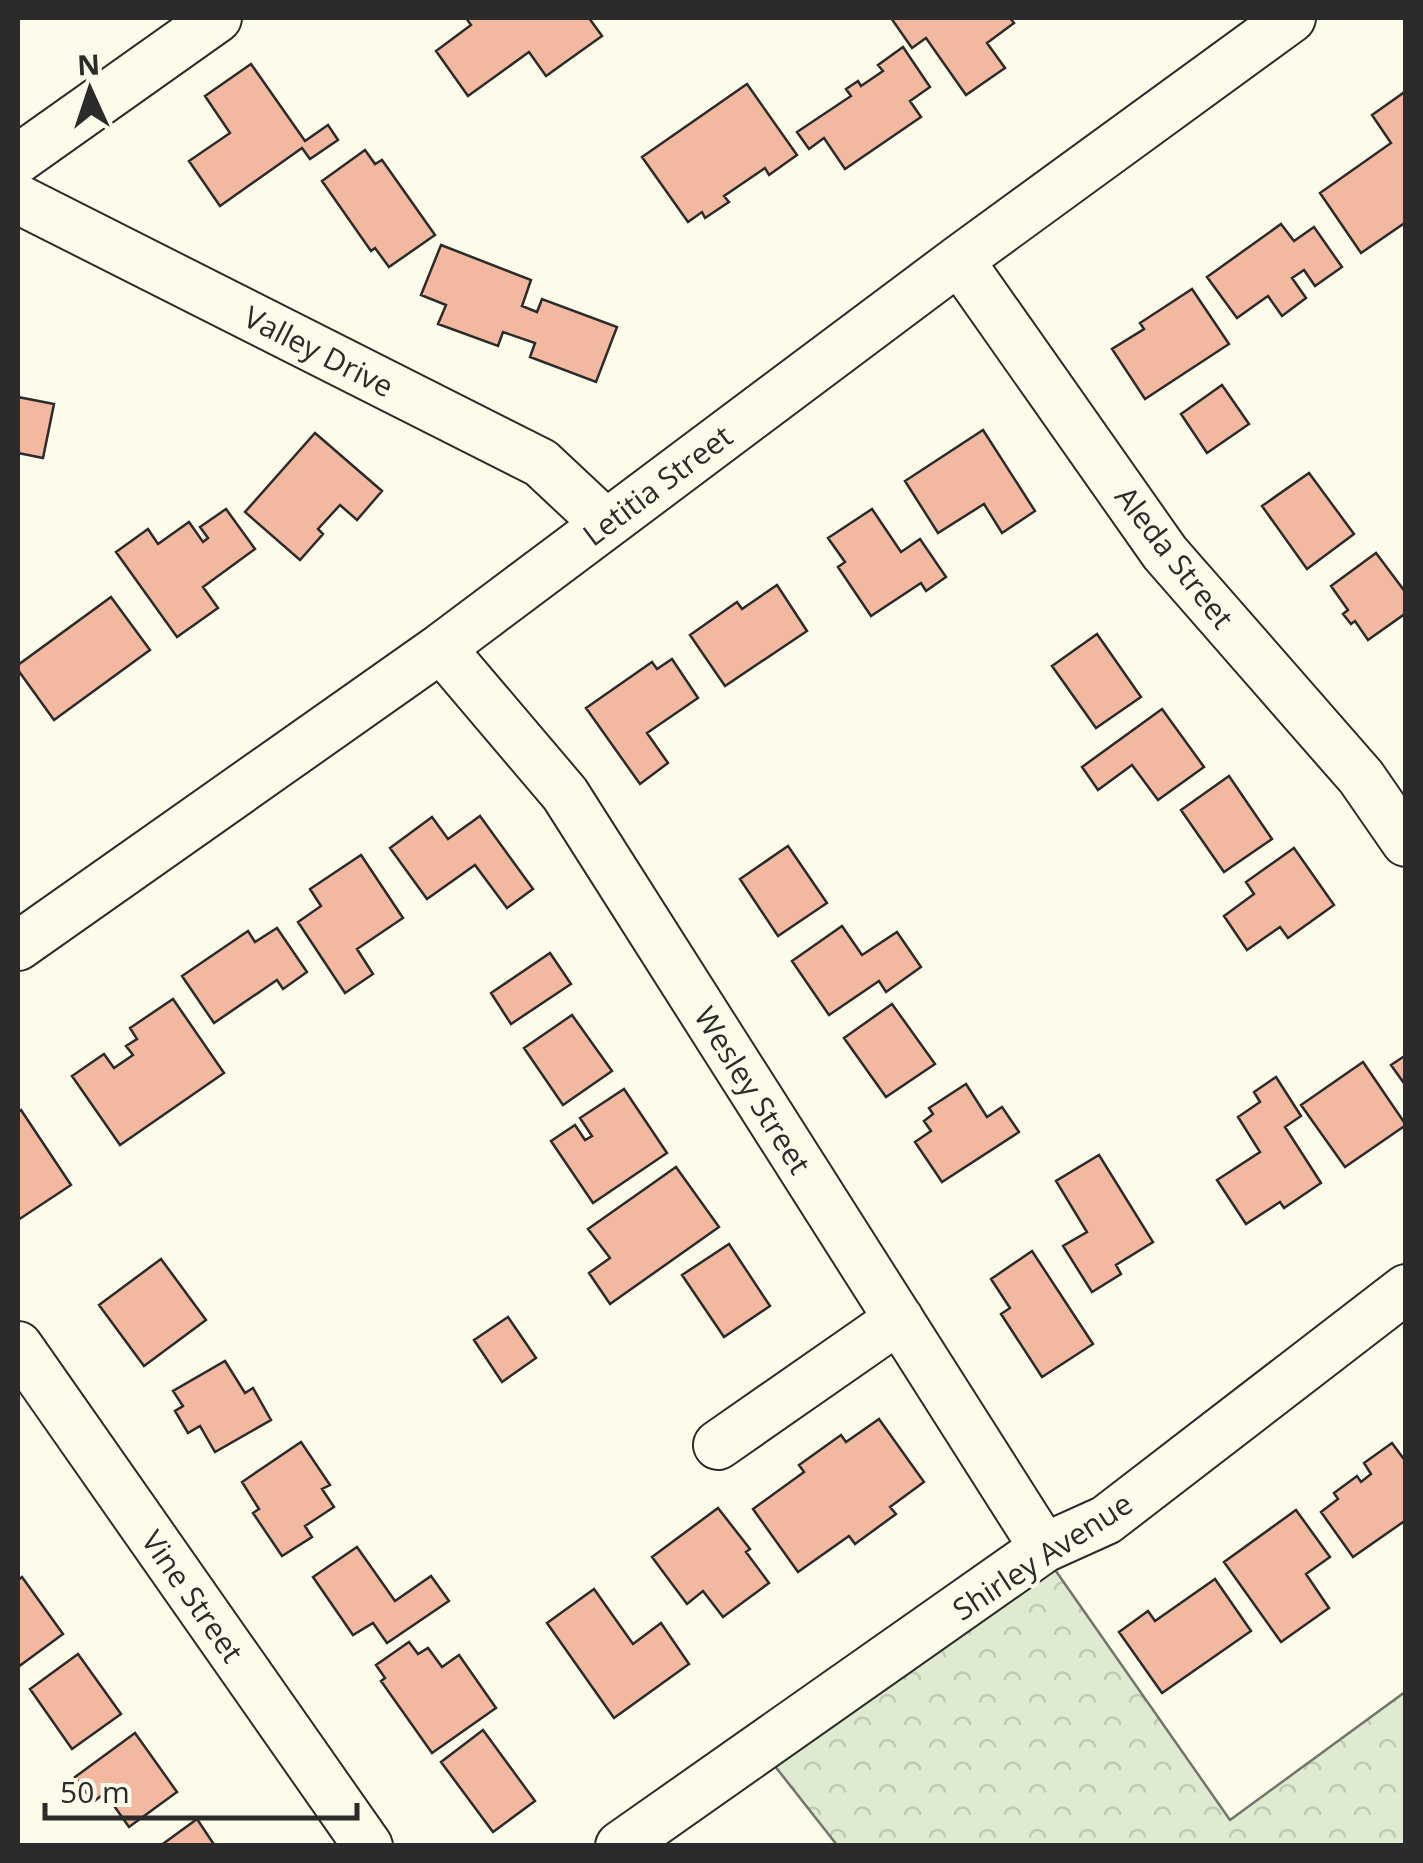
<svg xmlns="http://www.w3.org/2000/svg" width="1423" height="1863" viewBox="0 0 1423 1863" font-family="'Open Sans',sans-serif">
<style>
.forest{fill:url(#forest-crowns);stroke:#74746e;stroke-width:2.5}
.building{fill:#f2b8a0;stroke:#2b2b2b;stroke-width:2.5}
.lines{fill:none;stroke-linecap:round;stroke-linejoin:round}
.minor-casing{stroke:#2b2b2b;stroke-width:52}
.minor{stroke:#fdfbea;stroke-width:48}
.labels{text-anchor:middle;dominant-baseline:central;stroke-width:8;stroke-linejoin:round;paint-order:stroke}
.street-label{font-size:30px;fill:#2b2b2b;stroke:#fdfbea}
</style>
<defs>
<pattern id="forest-crowns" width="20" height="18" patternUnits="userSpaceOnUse" patternTransform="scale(2.5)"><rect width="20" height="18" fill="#deebd1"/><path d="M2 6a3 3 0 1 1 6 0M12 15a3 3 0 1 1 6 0" fill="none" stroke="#bfcab4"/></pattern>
</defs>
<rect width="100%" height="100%" fill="#fdfbea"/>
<path class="forest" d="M1044,1554L1230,1820L1405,1692V1845H837L763,1751Z"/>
<path class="building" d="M466,18H589L602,36L546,76L529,52L468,96L436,51L471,25Z
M891,18H1010L1014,23L987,43L1005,68L966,95L926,38L912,48Z
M903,47L930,87L910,101L921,117L845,169L824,138L809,149L797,132L851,96L846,89L858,81L861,86L883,71L878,65Z
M251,64L305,141L328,125L338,140L310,159L302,148L220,206L189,161L230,133L205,96Z
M747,84L797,155L769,175L765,168L724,196L729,202L705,218L702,212L688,222L642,157Z
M1406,91V222L1361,253L1320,193L1391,143L1372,115Z
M365,150L375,164L382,160L435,235L389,267L375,248L371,251L322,181Z
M1281,224L1294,241L1314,227L1342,267L1315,286L1304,270L1292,278L1306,298L1282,316L1268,296L1237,318L1207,277Z
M441,245L531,280L522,306L537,312L542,299L617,327L596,382L530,357L535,343L503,332L498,346L438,324L446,305L421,295Z
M1192,289L1229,344L1145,399L1112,349L1144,329L1140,323Z
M1222,385L1249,424L1207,453L1181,414Z
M18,397L54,404L43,458L18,453Z
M983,430L1035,511L1002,533L984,504L938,533L905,481Z
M315,433L382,491L357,520L340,505L318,529L323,534L300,560L245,512Z
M1309,473L1354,534L1307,569L1262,506Z
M226,509L255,549L203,587L218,608L177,637L116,552L148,529L158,544L189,522L203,542L208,538L200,527Z
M872,509L901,552L920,539L946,577L926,591L921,583L871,616L838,567L845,562L828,538Z
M1376,553L1406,593V613L1368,640L1355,621L1351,624L1343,614L1348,610L1331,586Z
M777,585L807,631L725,686L690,635L737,602L742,609Z
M111,597L150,650L54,720L18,670V665Z
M1097,634L1141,697L1096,728L1052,666Z
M672,659L698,698L647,733L668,763L640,784L586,708L652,662L657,669Z
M1162,709L1204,767L1158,800L1132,765L1098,790L1082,767Z
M1229,776L1272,839L1224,872L1181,810Z
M480,816L533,889L507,908L475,865L427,899L390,848L432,817L448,839Z
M788,846L827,903L778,936L740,879Z
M1294,848L1334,905L1288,938L1280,927L1247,950L1224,916L1254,894L1246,882Z
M361,855L403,918L357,949L373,974L345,993L298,922L321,906L310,889Z
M842,926L862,955L897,932L921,967L886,992L879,981L829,1015L792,961Z
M277,928L307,972L283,989L277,980L214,1023L182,976L248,931L255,942Z
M550,953L571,984L511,1024L491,993Z
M173,999L224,1073L120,1145L72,1076L104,1054L114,1068L133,1055L126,1046L137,1039L130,1028Z
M892,1004L935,1064L886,1097L844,1038Z
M572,1015L612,1071L563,1105L524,1048Z
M1406,1055V1086L1391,1065Z
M1363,1062L1406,1125L1345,1167L1301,1105Z
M1276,1077L1301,1116L1285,1127L1321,1183L1284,1208L1280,1202L1246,1224L1217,1180L1260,1152L1238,1117L1260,1102L1254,1092Z
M966,1084L987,1117L1002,1107L1019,1132L942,1182L915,1142L931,1131L924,1121L933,1114L929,1108Z
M624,1089L667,1153L593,1203L551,1141L575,1125L585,1140L592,1136L580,1118Z
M21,1110L71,1185L18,1220V1112Z
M1099,1155L1153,1242L1116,1265L1121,1274L1092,1292L1063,1246L1087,1232L1056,1181Z
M676,1167L719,1227L610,1304L589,1273L610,1258L588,1229Z
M729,1244L770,1306L724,1337L682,1275Z
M1032,1251L1093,1344L1042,1377L1001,1314L1010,1308L991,1279Z
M161,1259L206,1320L144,1366L99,1305Z
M508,1317L536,1358L502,1382L474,1340Z
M225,1361L245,1393L253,1388L271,1420L215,1452L200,1426L188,1433L175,1411L183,1406L173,1391Z
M879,1419L924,1482L890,1507L896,1514L855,1544L849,1536L798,1572L753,1509L804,1472L799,1465L841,1435L846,1442Z
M301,1442L330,1485L322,1489L334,1507L305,1526L312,1537L282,1556L253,1513L259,1509L242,1482Z
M1392,1443L1406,1462V1520L1353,1557L1321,1512L1338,1499L1334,1493L1357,1476L1361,1482L1371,1474L1364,1463Z
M718,1508L750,1549L746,1552L769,1583L723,1617L703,1591L687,1604L652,1557Z
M1296,1510L1330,1557L1306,1574L1329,1608L1281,1642L1224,1562Z
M357,1547L395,1601L431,1576L449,1601L387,1643L373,1623L353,1635L313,1577Z
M22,1577L63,1634L18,1667V1580Z
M1215,1579L1251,1631L1162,1693L1119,1632L1148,1611L1155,1621Z
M594,1589L633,1644L661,1623L689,1664L614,1718L547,1623Z
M409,1642L418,1654L428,1648L442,1667L459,1655L496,1708L432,1753L381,1681L385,1678L376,1665Z
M78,1654L121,1714L72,1749L30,1689Z
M483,1730L535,1801L493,1832L441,1762Z
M135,1733L177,1792L129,1827L105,1793L93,1802L75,1777Z
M197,1819L215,1846H160Z"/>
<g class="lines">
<g class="minor-casing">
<path id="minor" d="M18,159L217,18
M18,199L541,463L605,523
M959,260L1165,553L1361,777L1406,842
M441,648L565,794L1044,1548
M18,946L441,648L959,260L1291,18
M18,1346L368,1846
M718,1445L899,1319
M620,1846L1044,1548L1106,1520L1406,1289"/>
</g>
<use href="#minor" class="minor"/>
</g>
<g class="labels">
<g class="street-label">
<text transform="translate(319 351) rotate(27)">Valley Drive</text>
<text transform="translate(657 485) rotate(-37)">Letitia Street</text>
<text transform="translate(1175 557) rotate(52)">Aleda Street</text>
<text transform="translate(753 1090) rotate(58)">Wesley Street</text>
<text transform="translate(1042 1556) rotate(-33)">Shirley Avenue</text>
<text transform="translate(193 1596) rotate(55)">Vine Street</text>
</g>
</g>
<rect width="1423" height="1863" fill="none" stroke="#2b2b2b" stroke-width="40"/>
<g transform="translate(90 90) rotate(357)" stroke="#fdfbea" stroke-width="8" paint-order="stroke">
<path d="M0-8L18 38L0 25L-18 38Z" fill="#2b2b2b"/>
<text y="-15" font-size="28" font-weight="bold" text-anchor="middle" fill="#2b2b2b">N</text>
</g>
<path d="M45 1803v15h312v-15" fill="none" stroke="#2b2b2b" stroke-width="5"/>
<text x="60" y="1803" font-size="30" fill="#2b2b2b" stroke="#fdfbea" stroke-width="8" paint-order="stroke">50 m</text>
</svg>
